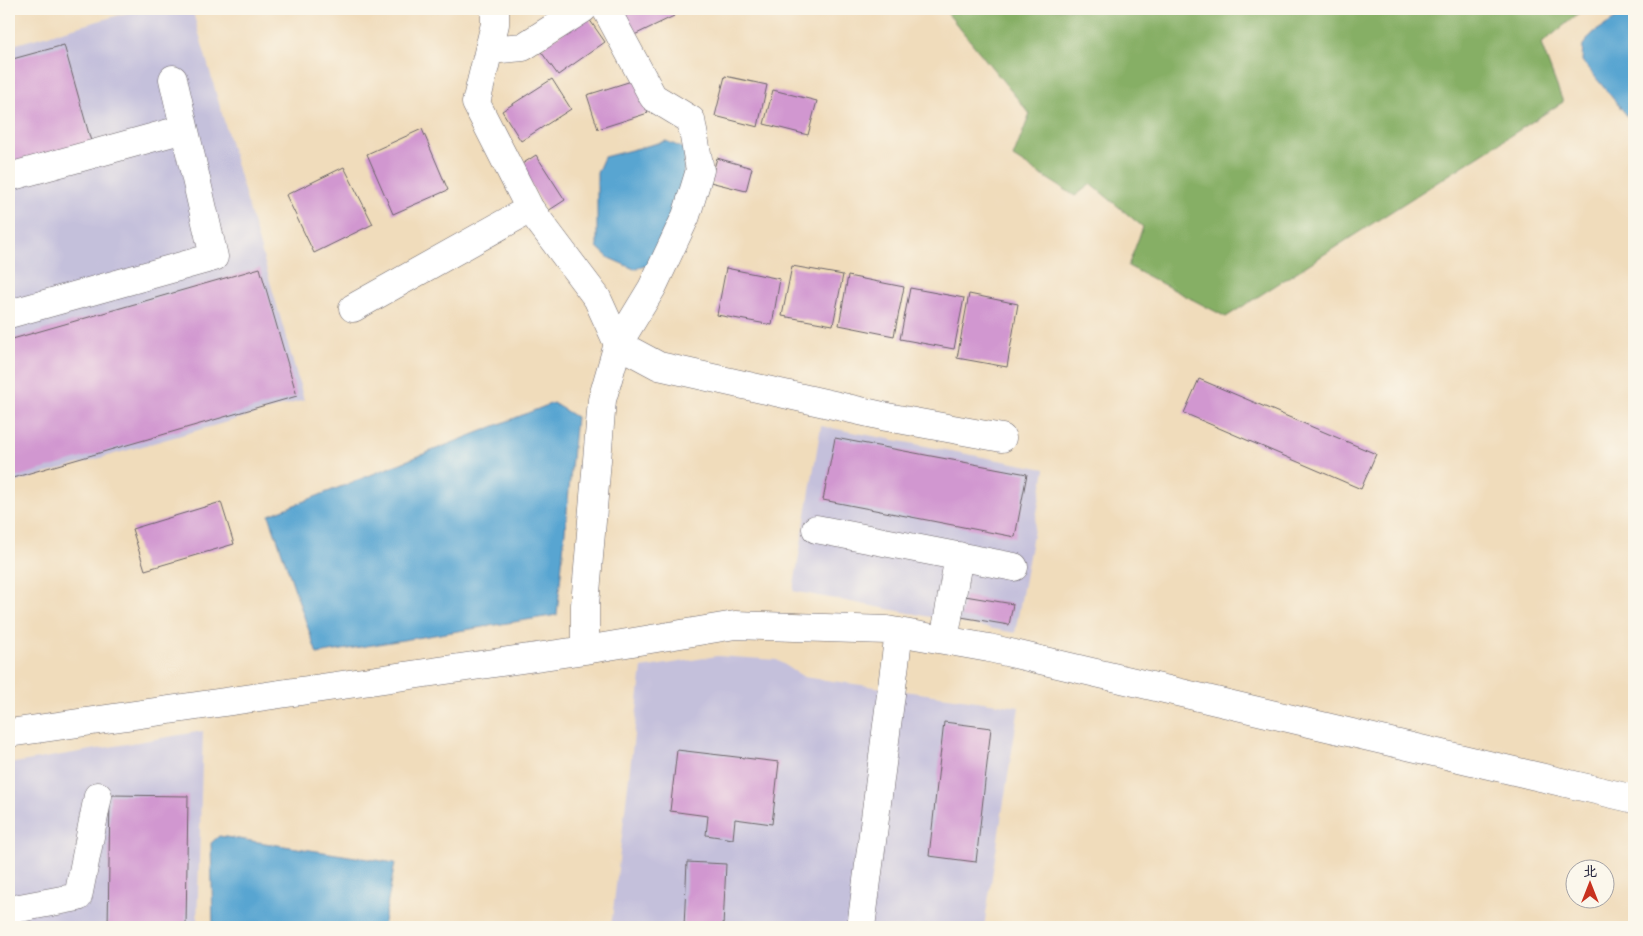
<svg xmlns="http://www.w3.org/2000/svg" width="1643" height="936" viewBox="0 0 1643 936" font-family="Itim,'LXGW WenKai TC',sans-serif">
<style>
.industrial{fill:#c4c0db}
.forest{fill:#86af65;stroke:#546850}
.water{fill:#58a5d1;stroke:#3d6486}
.building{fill:#d197d0}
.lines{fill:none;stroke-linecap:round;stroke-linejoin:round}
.minor-casing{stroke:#6a6368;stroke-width:29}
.minor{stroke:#fff;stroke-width:28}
</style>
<rect width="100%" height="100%" fill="#fbf7ec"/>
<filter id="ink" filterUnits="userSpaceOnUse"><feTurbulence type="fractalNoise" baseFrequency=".02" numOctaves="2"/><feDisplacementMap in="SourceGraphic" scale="10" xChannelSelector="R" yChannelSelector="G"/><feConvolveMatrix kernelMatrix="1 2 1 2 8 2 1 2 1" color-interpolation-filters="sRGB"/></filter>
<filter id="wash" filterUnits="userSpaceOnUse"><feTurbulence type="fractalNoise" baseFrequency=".0096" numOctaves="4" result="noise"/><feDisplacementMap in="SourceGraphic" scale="20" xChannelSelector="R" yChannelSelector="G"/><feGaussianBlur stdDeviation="1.12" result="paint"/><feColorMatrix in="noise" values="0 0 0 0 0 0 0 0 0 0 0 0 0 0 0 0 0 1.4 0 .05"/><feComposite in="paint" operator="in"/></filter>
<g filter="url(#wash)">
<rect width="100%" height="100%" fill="#f0dcbb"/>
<path class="industrial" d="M141,9H192L304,400L9,484V46Z
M821,426L1045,469L1015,633L793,591Z
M717,656L777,660L804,677L1019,707L984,927H611L642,668Z
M203,731L197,927H9V764Z"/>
<path class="forest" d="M944,9H1584L1541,44L1563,102L1226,317L1128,266L1143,227L1091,184L1075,196L1013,157L1030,114Z"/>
<path class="water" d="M1631,9H1634V124L1582,61L1583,45L1593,33Z
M666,141L685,149L683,185L649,265L634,269L609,258L597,247V173L604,157Z
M553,403L576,417L557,615L317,654L269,515Z
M219,836L395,863L383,927H213L211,843Z"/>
<g id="blocks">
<path class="building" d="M614,9H670L674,16L628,38Z
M587,16L605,42L558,75L539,49Z
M64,45L92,145L9,167V60Z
M725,76L767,85L758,127L715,116Z
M552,79L571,109L521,141L502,111Z
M638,79L648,113L598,129L587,95Z
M773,90L817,101L808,135L764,124Z
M422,129L448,190L393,214L367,154Z
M536,155L565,200L548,211L519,166Z
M717,158L752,168L746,191L710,182Z
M344,167L373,224L314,253L286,195Z
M792,266L843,275L833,325L782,316Z
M260,268L297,396L9,479V340Z
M726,268L780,279L772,325L717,315Z
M848,276L904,287L894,336L839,325Z
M910,288L964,298L954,349L900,339Z
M969,294L1018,304L1007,367L957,358Z
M1199,379L1376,454L1361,489L1184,413Z
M835,438L1027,474L1015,537L823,500Z
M221,502L234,544L145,570L132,529Z
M965,596L1013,604L1009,625L961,617Z
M944,722L991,728L976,862L929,856Z
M677,750L779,762L772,824L735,819L733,839L706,835L708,816L670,811Z
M110,795L188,796L186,927H108Z
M687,862L726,864L723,927H684Z"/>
</g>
</g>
<g filter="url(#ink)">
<use href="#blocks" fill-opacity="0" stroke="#6a6368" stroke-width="1"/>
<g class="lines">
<g class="minor-casing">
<path id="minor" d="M495,9V24L476,103L530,209L597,298L618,344L602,400L585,605V650
M606,9L653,97L691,120L700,170L686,216L652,288L618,344L659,366L887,417L1002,438
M489,50L523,47L583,9
M9,177L184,129
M353,308L530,209
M9,314L214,257L173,79
M816,529L1014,567
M944,640L959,556
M9,733L585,650L735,625L887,630L989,648L1634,799
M9,910L78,897L98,796
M861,927L899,632"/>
</g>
<use href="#minor" class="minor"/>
</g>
</g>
<rect width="1643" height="936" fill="none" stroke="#fbf7ec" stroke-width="30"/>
<g transform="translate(1590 884)"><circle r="24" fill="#fbf7ec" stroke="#a4a2a5"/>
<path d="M0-4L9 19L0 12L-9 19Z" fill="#c8321e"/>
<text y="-8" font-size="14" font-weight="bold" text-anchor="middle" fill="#22223b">北</text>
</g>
</svg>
